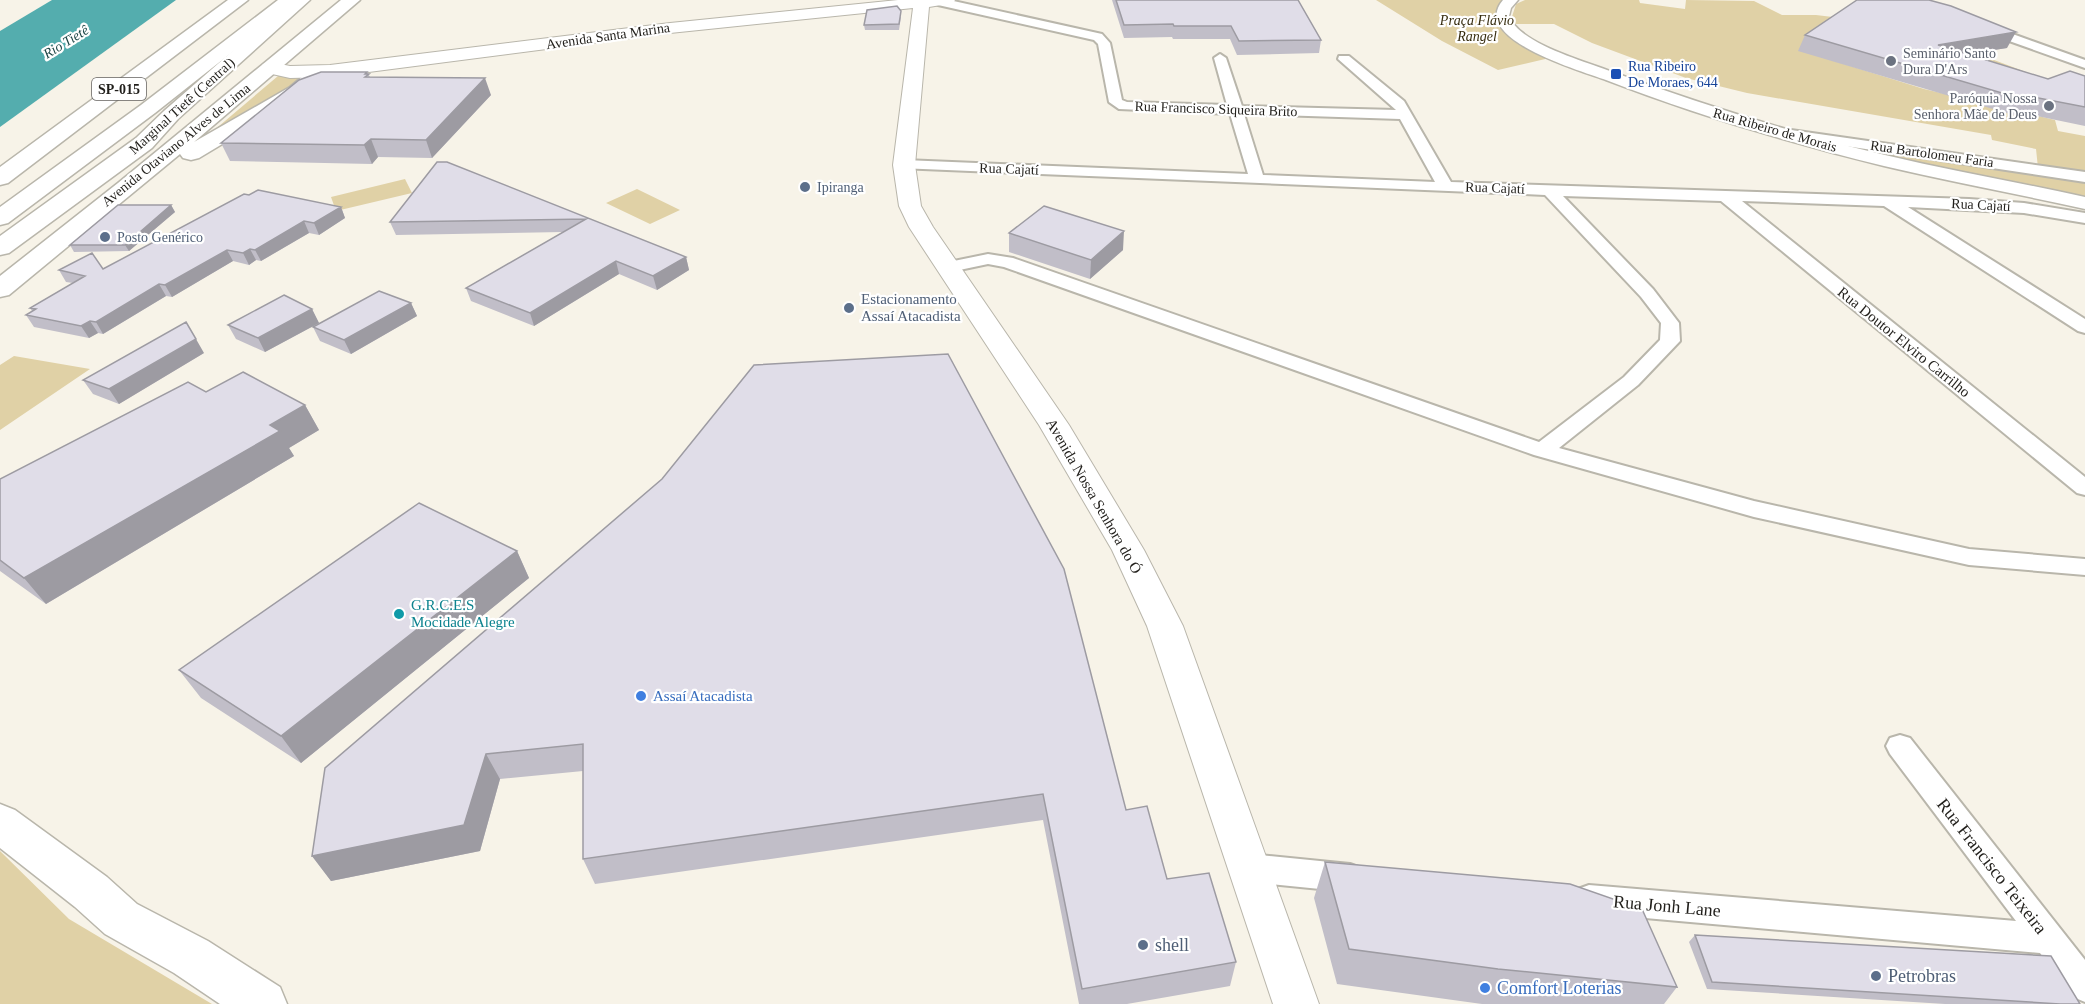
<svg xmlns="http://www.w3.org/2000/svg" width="2085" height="1004" viewBox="0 0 2085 1004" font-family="Georgia,serif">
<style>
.green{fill:#e0d1a6}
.water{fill:#54adae}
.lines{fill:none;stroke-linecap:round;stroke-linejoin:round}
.minor-casing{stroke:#b9b6ab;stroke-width:4}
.tertiary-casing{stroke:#b9b6ab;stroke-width:3}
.secondary-casing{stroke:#b9b6ab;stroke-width:2}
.trunk-casing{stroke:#b9b6ab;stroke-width:3}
.motorway-casing{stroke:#b9b6ab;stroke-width:3}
.minor{fill:#fff;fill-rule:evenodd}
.tertiary{fill:#fff;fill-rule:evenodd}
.secondary{fill:#fff;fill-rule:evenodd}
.trunk{fill:#fff;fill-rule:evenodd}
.motorway{fill:#fff;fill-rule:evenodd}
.wall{fill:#c1bec8}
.shaded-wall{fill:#9d9ba2}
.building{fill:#e0dde8;stroke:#9d9ba2;stroke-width:1.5}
.worship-dot{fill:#6b7280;stroke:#fff;stroke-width:2}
.transit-dot{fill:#1a4fb4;stroke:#fff;stroke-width:2}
.service-dot{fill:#5c6f8a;stroke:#fff;stroke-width:2}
.culture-dot{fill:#0f9aa8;stroke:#fff;stroke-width:2}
.shop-dot{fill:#3f7fe0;stroke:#fff;stroke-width:2}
.labels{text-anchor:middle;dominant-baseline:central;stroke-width:4.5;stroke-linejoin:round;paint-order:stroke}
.far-park-label{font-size:14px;font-style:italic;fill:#372d10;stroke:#fff}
.far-street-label{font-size:14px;fill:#211f1b;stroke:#fff}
.far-water-label{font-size:14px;font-style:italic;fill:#1a4444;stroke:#fff}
.far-worship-label{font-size:14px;fill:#5b616d;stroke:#fff;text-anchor:start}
.far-transit-label{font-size:14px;fill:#164399;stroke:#fff;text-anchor:start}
.shield{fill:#fff;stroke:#64625f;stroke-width:1.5}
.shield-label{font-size:14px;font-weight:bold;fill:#211f1b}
.far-service-label{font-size:14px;fill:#4e5e75;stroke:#fff;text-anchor:start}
.service-label{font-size:15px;fill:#4e5e75;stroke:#fff;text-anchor:start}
.street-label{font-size:15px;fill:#211f1b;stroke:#fff}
.culture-label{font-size:15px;fill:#0d838f;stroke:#fff;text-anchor:start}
.shop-label{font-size:15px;fill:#366cbe;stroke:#fff;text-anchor:start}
.near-street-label{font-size:18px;fill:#211f1b;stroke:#fff}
.near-service-label{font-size:18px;fill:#4e5e75;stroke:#fff;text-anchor:start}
.near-shop-label{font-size:18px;fill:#366cbe;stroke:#fff;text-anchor:start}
</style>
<rect width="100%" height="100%" fill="#f7f3e8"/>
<path class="green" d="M1376,0H1511L1504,6L1510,23L1516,4L1525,0H1639L1640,3L1685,9L1686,0L1754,1L1782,15H1816L1866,21L1978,54L2042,78L1799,50L1924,89L2055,120L2058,131L2085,136V203L1779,132L2038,168L2036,149L1992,140L1991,135L1747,93L1686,78L1592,43L1554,24H1511L1516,34L1558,56L1498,70L1442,41Z
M285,75L299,77L301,80L299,84L212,132L278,76Z
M405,179L412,193L336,211L331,197Z
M637,189L680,210L650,224L606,203Z
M14,356L90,369L0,430V365Z
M0,851L69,919L212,1004H0Z"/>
<path class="water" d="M52,0H176L0,127V31Z"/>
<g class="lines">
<g class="minor-casing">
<path id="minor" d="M933,0H949L1102,34L1110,43L1122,100L1127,102L1227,105L1214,58L1220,54L1226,58L1242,106L1396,110L1338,59L1339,56H1349L1404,101L1451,182L1969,199L2024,203L2085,213V223L2024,213L1908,207L2085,319V333L2078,331L1884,206L1742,201L2085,477V495L2077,493L1721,201L1563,196L1653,289L1679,323L1680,341L1638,385L1559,448L1754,501L1969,549L2085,559V575L1969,565L1754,517L1534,455L1004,267L988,264L950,272L944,271L941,267L944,263L988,254L1013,258L1539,442L1624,377L1660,340L1661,323L1641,297L1545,195L899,168L896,165L899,162L904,160L1248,174L1230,114L1119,109L1109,102L1098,44L1094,40L938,5L934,3ZM1244,114L1400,119L1435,182L1263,175Z
M1985,24L2085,60V68L1981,31L1979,28Z
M1784,129L2085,172V182L1779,136L1777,133Z
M1900,735L1910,738L2085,960V1002L2073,997L2040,953L1589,913L1578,909L1573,899L1578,889L1589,885L2016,921L1890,754L1886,746L1890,738Z
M1249,854L1350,864L1361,868L1365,878L1361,888L1350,892L1249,882L1238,878L1234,868L1238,858Z"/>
</g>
<g class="tertiary-casing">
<path id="tertiary" d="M1503,0H1518L1511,8L1509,16C1519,43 1581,60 1607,70C1698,103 1790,133 1885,155C1951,171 2018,182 2085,197V209C2018,194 1951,182 1884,166C1790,143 1697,115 1606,80C1582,71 1469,39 1503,0Z"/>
</g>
<g class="secondary-casing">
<path id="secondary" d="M898,0H955L953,3L929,7L915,165L921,206L933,227L1069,425L1144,550L1183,626L1319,1004H1273L1147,626L1112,550L1039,425L909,227L899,206L893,165L913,8L670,33L330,77L290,78L263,72L261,68L263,64L270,62L290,66L330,65L670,23Z"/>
</g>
<g class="trunk-casing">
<path id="trunk" d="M291,0H310L178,119L152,148L9,253L0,255V236L136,138L164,111Z
M341,0H360L194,142L290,87L302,77L299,73L302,69H316L324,76L304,95L199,158L191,160L183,158L180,154L9,295L0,297V276L118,183Z
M0,804L15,810L107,877L137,904L208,941L280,987L287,1004H220L174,973L105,934L75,907L0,848Z"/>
</g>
<g class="motorway-casing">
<path id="motorway" d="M228,0H248L8,183L0,185V167Z
M278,0H298L155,113L8,223L0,225V207L141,105Z"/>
</g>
<use href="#minor" class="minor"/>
<use href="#tertiary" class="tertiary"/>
<use href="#secondary" class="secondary"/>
<use href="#trunk" class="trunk"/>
<use href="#motorway" class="motorway"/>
</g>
<path class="wall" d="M1112,0H1298L1321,40L1319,53L1237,55L1230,39H1173L1172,37L1124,38Z
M901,17L899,30H865L864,25Z
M1805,35L2007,48L1967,54L2048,79L2085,76V126L2022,113L2020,117L1798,51Z
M367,72L370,77L491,95L432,158L378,157L372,164L230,161L221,143Z
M437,162L686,257L689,270L657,290L619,274L534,326L471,301L466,288L563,232L396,235L390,222Z
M171,205L175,212L129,251L74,252L70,245Z
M341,207L345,218L319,235L309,233L261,261L256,260L249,265L233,261L172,297L166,296L103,334L98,333L89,338L34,327L26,315L32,311L30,308L73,283L66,282L59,270L103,269Z
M1009,233L1123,250L1090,279L1009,252Z
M411,303L417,316L351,354L320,341L313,327Z
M312,309L319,323L265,352L236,339L228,325Z
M204,353L119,404L93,394L83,380Z
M206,392L305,405L319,430L289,448L294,456L46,604L0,571V479Z
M662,479L1126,810L1167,879L1236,962L1230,986L1127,1004H1079L1043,820L595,884L583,859V771L500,779L480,851L331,881L312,856Z
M517,551L529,578L301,763L201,698L179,670Z
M1325,862L1677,987L1664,1004H1482L1337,984L1314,898Z
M1695,935L2080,1004H1945L1707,989L1689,942Z"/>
<path class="shaded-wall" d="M2016,32L2007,48L1930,60L1938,45Z
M485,78L491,95L432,158L426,140Z
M371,139L378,157L372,164L364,145Z
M171,205L175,212L129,251L125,245Z
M341,207L345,218L319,235L314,223Z
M304,221L309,233L261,261L255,250Z
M1124,231L1123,250L1090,279L1091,260Z
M250,249L256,260L249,265L243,253Z
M227,250L233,261L172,297L165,285Z
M686,257L689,270L657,290L653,276Z
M616,261L619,274L534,326L530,313Z
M159,284L166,296L103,334L96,322Z
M411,303L417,316L351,354L344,340Z
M312,309L319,323L265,352L258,338Z
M90,321L98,333L89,338L81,326Z
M196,339L204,353L119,404L109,389Z
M305,405L319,430L289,448L294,456L46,604L24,578L270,425Z
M517,551L529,578L301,763L281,736Z
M486,754L500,779L480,851L331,881L312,856Z"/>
<path class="building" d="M1116,0H1298L1321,40L1239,41L1231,26H1174L1173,24L1124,25Z
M1857,0H1929L1951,6L2016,32L1938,45L2048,79L2070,71L2085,76V107L2028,96L2029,101L1805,35Z
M897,6L901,11L899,24L864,25L867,10Z
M321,72H367L365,74H369L365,77L485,78L426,140L371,139L364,145L221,143L299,80Z
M437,162H447L686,257L653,276L616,261L530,313L466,288L586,219L390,222Z
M258,190L341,207L314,223L304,221L255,250L250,249L243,253L227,250L165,285L159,284L96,322L90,321L81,326L26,315L36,309L30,308L85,276L59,270L92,253L103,269L244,194L249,195Z
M118,205H171L125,245H70Z
M1044,206L1124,231L1091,260L1009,233Z
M379,291L411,303L344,340L313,327Z
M284,295L312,309L258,338L228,325Z
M186,322L196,339L109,389L83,380Z
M948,354L1064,569L1126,810L1147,806L1167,879L1209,873L1236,962L1082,989L1043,794L583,859V744L486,754L464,825L312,856L325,768L662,479L754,365Z
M243,372L305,405L270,425L280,431L24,578L0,560V479L188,382L206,392Z
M419,503L517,551L281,736L179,670Z
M1325,862L1570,884L1642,909L1677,987L1498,969L1349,949Z
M1695,935L2051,956L2080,1004H2060L1712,982Z"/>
<g class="worship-dot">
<circle cx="1891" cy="61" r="6"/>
<circle cx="2049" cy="106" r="6"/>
</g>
<rect class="transit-dot" x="1610" y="68" width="12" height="12" rx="3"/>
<g class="service-dot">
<circle cx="805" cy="187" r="6"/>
<circle cx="105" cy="237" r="6"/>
<circle cx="849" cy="308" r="6"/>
<circle cx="1143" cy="945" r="6"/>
<circle cx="1876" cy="976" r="6"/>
</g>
<circle class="culture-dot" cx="399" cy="614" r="6"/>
<g class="shop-dot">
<circle cx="641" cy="696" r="6"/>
<circle cx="1485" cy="988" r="6"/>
</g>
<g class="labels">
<g class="far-park-label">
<text x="1477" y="20">Praça Flávio<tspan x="1477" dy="16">Rangel</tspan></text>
</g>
<g class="far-street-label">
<text transform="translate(608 36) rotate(-8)">Avenida Santa Marina</text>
<text transform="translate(182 106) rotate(-42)">Marginal Tietê (Central)</text>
<text transform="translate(1216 109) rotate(2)">Rua Francisco Siqueira Brito</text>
<text transform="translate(1775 130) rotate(16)">Rua Ribeiro de Morais</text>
<text transform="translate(176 145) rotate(-39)">Avenida Otaviano Alves de Lima</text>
<text transform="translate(1932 154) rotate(8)">Rua Bartolomeu Faria</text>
<text transform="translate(1009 169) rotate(2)">Rua Cajatí</text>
<text transform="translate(1495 188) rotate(2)">Rua Cajatí</text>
<text transform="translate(1981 205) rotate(3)">Rua Cajatí</text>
</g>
<g class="far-water-label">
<text transform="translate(66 42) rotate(-32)">Rio Tietê</text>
</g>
<g class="far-worship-label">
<text x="1903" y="53">Seminário Santo<tspan x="1903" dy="16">Dura D'Ars</tspan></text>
<text x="2037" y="98" text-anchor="end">Paróquia Nossa<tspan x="2037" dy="16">Senhora Mãe de Deus</tspan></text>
</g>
<g class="far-transit-label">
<text x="1628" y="66">Rua Ribeiro<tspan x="1628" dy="16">De Moraes, 644</tspan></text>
</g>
<rect class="shield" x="92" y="78" width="54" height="22" rx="4.5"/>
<g class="shield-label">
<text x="119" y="89">SP-015</text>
</g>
<g class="far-service-label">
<text x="817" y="187">Ipiranga</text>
<text x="117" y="237">Posto Genérico</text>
</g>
<g class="service-label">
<text x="861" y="299">Estacionamento<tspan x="861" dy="17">Assaí Atacadista</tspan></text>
</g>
<g class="street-label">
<text transform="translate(1904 342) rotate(39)">Rua Doutor Elviro Carrilho</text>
<text transform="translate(1094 496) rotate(60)">Avenida Nossa Senhora do Ó</text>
</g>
<g class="culture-label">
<text x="411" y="605">G.R.C.E.S<tspan x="411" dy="17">Mocidade Alegre</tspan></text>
</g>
<g class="shop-label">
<text x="653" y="696">Assaí Atacadista</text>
</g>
<g class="near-street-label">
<text transform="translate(1992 866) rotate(52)">Rua Francisco Teixeira</text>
<text transform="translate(1667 906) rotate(5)">Rua Jonh Lane</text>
</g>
<g class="near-service-label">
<text x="1155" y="945">shell</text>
<text x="1888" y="976">Petrobras</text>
</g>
<g class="near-shop-label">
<text x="1497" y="988">Comfort Loterias</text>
</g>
</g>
</svg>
